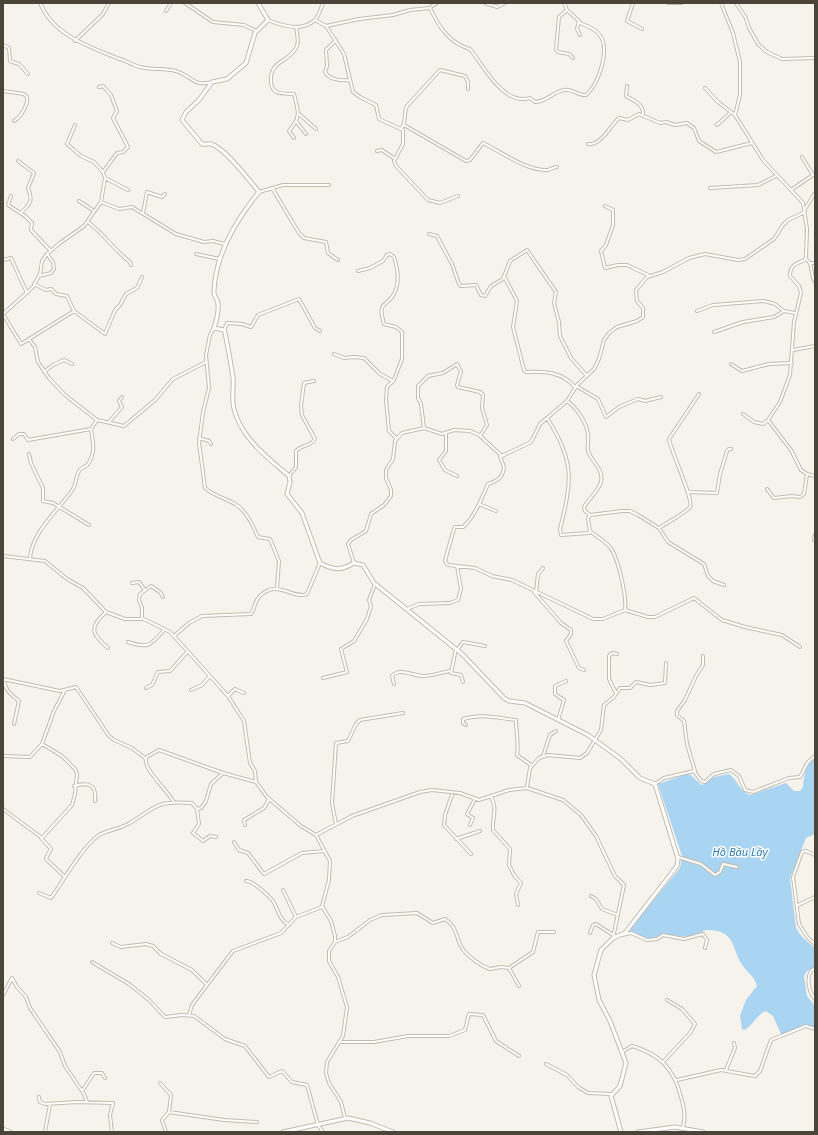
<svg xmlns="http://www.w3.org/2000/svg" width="818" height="1135" viewBox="0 0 818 1135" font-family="'Noto Sans',sans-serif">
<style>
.water{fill:#a9d4f2}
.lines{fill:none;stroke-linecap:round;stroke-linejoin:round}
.minor-casing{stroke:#c2bbae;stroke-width:4}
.tertiary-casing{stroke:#c2bbae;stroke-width:5}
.minor{stroke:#fff;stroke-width:2}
.tertiary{stroke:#fff;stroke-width:3}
.labels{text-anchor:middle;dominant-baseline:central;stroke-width:3;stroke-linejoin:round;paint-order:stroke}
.water-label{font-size:11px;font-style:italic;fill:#2e7ab2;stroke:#fff}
</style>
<rect width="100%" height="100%" fill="#f6f3ec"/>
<path class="water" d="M815,758V834L806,838L790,878L796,928L802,937L815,948V967L806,972L804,977L807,996L815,1006V1028C801,1022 794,1035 781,1034L773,1016L766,1011C756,1015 753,1026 744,1030L742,1029L740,1016L746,1000L757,986C755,977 748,973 743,966C731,950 737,929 706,930C685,941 685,935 664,935C659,934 654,939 649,940L629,930L680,868L682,856L658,784L687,774L691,775L701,785L705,784L714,777L729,774C738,780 739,791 750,795L786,783L794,791H800L803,787C804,774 805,767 815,758Z"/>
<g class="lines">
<g class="minor-casing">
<path id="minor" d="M40,3C53,35 88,46 117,58C125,60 132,65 140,67C152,70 164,68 176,71C192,76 193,87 212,82
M185,3L213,22L244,25L256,31
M485,3L497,7L505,3
M564,3L567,10L559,17L556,49L558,52L569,54L573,58
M633,3L627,21L642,29
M668,3H682
M721,3L733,33L740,62V95L735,115L763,160L803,203L807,229L806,257L805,260C797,263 790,265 790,276L799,286L801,293L794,322L790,375L780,402L768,420L791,450L801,470L807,474L815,476
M736,3L746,18L749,28L758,44L767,52L782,59L815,58
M430,8C439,27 449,43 470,49C484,66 503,106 530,98L535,102C546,102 553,92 564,90C572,88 578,96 586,95C599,84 611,48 599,34C594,28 587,26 580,23
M567,10L579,21L577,29L580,35
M166,11L171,3
M268,20C282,26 302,32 315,20C319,16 321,8 323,3
M315,20L326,26L344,54L353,92L360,97L376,105L379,119L403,130V144L394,161L396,166L428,200L440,203L458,196
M326,26L359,19L393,15L410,10L429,8L437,3
M336,40L326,50L327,66L325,72C329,80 342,81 350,80
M75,41L103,14L109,3
M3,45L9,48L10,61L19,64L28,74
M627,86L626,96C635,102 644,103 643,116
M99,87L103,86L111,95L117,111L113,118L128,147L123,152L117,153L103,172
M705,88L718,102L735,115
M3,91L24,94L27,97C28,105 21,117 14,121
M299,114L316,129
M296,121L306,134
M75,125L67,144L81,156L94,162L103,172L105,178L101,202
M404,125L466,161L470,160L483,143C502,152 526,171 548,170C551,169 554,167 557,167
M717,125L730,113
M401,129C407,122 403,114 407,106L440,70L465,76L468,82V89
M294,138L289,131C302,115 298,112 294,94C284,93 273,96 271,83C269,59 289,64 297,46C299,41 297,33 296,27
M588,144C601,146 610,126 619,118L628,120L639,114L660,123L666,122L675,125L687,123L694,128L699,141L716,152L752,143
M377,151L382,150L395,159
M18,161L34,173L28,188C33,202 31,202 21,213
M105,178L128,190
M272,188L299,233L304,238L326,242L328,253L338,260
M710,188L758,185L776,176
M791,190L813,175L802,157
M259,192L283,185H329
M11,196L8,205L25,216L32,223L31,230L50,250
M79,201L94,211
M605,206L613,210V225L606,245L601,251L605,268L618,265H627L648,275
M805,209L815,193
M143,213L147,192L162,197L165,194
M88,222C104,234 114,250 130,262L131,265
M429,234L437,236L452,264L459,284L461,286L476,285L481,295L485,296L491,286L503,279L510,261L527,250L556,292L554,303L559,322L560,336L571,358L587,376
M196,254L220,259
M806,259L810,263H815
M3,260L11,258L27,293
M810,263L813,278L815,282
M358,271L370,268L383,261L387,255L390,254L394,257C398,270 400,282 394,294C387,308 377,299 384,324L396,327L402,332V359L394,380L387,387L386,400L389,431L396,438
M39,276L51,273L54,269L53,262L47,254
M504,276L517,301L513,327L524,370L526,372C545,371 562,372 575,387
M34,284L46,290L51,289L56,294L67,296L74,311
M697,311L713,305L764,301L775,304L784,311L795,313
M3,314L33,287L40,274L42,261L47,254L60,243L84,226L101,202L119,209L132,207L176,234L204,242L213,241L225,244
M3,314L21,344L74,311L105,334L115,310L120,305L126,294L137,288L142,277
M214,328L210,335L206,355L209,388L203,412L199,443L205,488C214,496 225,498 235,504C246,510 253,526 258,537L270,539L279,561L277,589
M224,330L227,323L242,324L251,327L258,315L299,299L315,328L320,331
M714,332L743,322L774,317L784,311
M29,339L35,347L38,362L49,378L65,395L97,420
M793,350L815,346
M334,354L344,358L354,357L364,358L380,374L393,381
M731,364L742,371L769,364L792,363
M44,372L53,365L64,360L72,364
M576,386L598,399L606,417L619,407L638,399L645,401L661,397
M567,401C577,408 587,423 588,435C589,440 587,446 588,451C591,461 604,469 601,482C598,492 589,498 584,507L585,511L590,515
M743,414L754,422L763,424L768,420
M547,418C575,461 572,481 560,529L561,535L589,533L590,531L588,519L590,515L622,511H630L638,515L659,528L668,542L704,564L708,576L713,581L724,585
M109,422L122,407L119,401L122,397
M424,428L421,404L418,398V386L428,376L443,373L457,364L461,372L457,385L458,387L480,392L483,395L482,408L487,425L480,436
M446,433V451L439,460L445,470L457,476
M199,438L209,441L211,444
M13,439L19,434H24L28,440L91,429
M29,454L31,463L43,488V501L53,503L89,525
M500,456L504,467C503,478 497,481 488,484C481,499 476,515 463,527H455C454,528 446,557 445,561L448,565L475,568L492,576L512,580L593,619H603L625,610L648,617H655L694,598L722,620L745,627L782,635L800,647
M289,476L296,467V451C301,445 310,447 315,439L302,415L301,406L304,383L314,381
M767,489L774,498L792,496L800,497L804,494L807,474
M689,492L717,493L720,474L727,451L729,449H731
M479,504L496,511
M659,528C665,524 687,512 690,507C694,499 671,452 669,439L699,394
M590,531C597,537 604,540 610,547C618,557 627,597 625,610
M814,540L815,534
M3,556L45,561L67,579L83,588L106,612L125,619H143L150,622L170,632L192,656L228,696L244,721L250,763L255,771L256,782L267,797L301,826L316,835L330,861L329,880L322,906L331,921L335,936V942L329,951V961L338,977L347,1007L343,1036L327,1062L326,1073L329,1083L341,1102L345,1118
M30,559C31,532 59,510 73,489C76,483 76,477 79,471C81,467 86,468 88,464C96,452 93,442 91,429L97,420L124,426L155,400L173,379L206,362
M354,563L348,544L351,540L366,531L371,514L384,505L391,496V490L386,478V470L393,459L395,441L402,433L424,428L442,434L454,430L470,431L479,435L502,456L529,443L531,442L540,424L567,401L577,385L594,369L599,359L604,340L609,333L617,327L637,321L643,317V308L637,301L636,290L647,277L663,272L689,258L705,254L738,260L745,259L774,239L783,225L788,220L805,212
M132,583L139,582L145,590
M534,592L561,623L571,630V634L566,641L579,668L584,670
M536,592L538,574L543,568
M407,609L419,604L450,603L458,600L461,589L457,566
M106,612C89,627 91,634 108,648
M142,619V608L139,600L140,594L151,586L160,592L163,597
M174,636L189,623L202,616L251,614C255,609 254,602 259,597C277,578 293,600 307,594L320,563
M128,642C149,649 151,645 164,630
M456,649L451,673L461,675L463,682
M457,650L463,642L485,646
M323,678L347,672L341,649L354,641L367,619L371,606L369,600L375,584
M3,679L60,691L76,687L109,736L114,740L132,748L145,758L159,750L223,773
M4,680C5,691 12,695 19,701L14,724
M394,684L392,676C400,667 413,676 423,676C432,676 442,672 451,671
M146,688L152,685L158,672L170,671L188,651
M191,690L202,685L210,676
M616,693L609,679V656L612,653L617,654
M228,696L235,689L244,693
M558,720L564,700L555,694V686L566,681
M466,725L463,723V719C481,713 498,718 516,720C516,732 519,743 517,755L531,765
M42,744L54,711L65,690
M3,756L30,757L42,744L62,756L75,769L77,774L75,794L72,805L42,838L3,809
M543,756L550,735L556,731
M146,758C143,770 167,789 173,801
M695,771L687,744L684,721L677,715V711L685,700L696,676L703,665V656
M655,784L664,778L694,771L701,781L705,782L714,774L731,770L739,776L745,790L753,792L789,778L800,777L808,762L815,756
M74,786C88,782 97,784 95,801
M527,787L530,768L539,758L548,755L580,758L587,753L601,730L604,705L614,697L620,688H630L636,682L650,685L665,683L666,663
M453,792L445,815L444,825L471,854
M491,797C498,809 492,817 493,830L510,849L509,865L514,875L521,883L516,894L518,905
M197,809L199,824L193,833L203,841L210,836L216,837
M336,824L332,803L336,743L348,741L356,724L360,720L403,713
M245,825L244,820L264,808L269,799
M470,825L473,818L467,814L475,799
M316,835L352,816L420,792L432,790L460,793L479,800L509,790L527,788L563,800L581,815L596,836L615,876L624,885L613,938
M41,838L51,849L46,858L47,860L65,877
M456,839L480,831
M234,842L239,850L248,853L264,874L302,853L324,851
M815,855L806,851L802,852L793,877L799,924L808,938L815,944
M678,857L701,864L715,875L720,872L723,864L737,867
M246,881C252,880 269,896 273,901C279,910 278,919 289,925
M283,890L296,917
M39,893L51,898C64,880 81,848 99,835C108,830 119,829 128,824C157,807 155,800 192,803L197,809L201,808L206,801L211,784L223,773L256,782
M591,896L596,899L602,909L618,915
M798,905L815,897
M590,933L593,925L596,924L613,935
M622,935L631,933L647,940L657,939L663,935L684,939L703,934L707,940L705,948
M335,942L348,937L370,920L382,915L417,913L433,923L445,919C457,926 456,938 462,948C467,956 481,966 490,969L501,967L509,968L519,986
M112,943L121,947L146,944L153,946L161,954L192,970L207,985L192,1005L189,1015
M92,962L129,984L149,1000L165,1017L182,1015L194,1016L225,1039L245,1046L269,1077L282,1071L292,1082L307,1085L318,1125L323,1132
M509,968L533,952L538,932H554
M815,968L811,971C806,979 809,992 815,999
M207,985L233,951L281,933L296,917L322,907
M3,995L12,978L17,987L26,997L30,1008L60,1052L65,1066L84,1094L87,1102
M340,1042H374L408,1036H449L465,1030L469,1014L483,1015L496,1041L519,1056
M622,1052L632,1046C660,1054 674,1069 681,1097C684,1107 686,1116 683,1127
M663,1062L690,1033L695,1024L682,1009L667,1000
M546,1064L567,1075L578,1087L588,1093L612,1094
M726,1070L735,1048L734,1043
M677,1080L721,1070L755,1076L760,1071L771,1040L806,1026L815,1029
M160,1083L171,1095L169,1112
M82,1091L94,1073H102L105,1078
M39,1097L40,1102L45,1104L78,1102L113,1103L110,1115L112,1132
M45,1132L50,1104
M166,1132L162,1120L169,1112L224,1120L257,1122"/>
</g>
<g class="tertiary-casing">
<path id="tertiary" d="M258,3L268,20L255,33L246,63L227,79L212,82L199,100L186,112L182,120L202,144C206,145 208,143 211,144C224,147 250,181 259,192C236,220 216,253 214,290C213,296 218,299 218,304C219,313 216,321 214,328L224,330L225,333C228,348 231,363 233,378C234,388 231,399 234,409C241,438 268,458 289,476L290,482L287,494L302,513L320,563C333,570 341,571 354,563L363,565L374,583L462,654L504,698L509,701L525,703L588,735L621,759L640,778L655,784L678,859L677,866L625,933L613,938L601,950L594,975L599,1000L610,1021L626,1063L620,1086L611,1096L621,1132
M3,1129L10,1132
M283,1132L348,1118L370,1123L393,1132
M638,1132L675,1127L703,1132"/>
</g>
<use href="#minor" class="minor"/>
<use href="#tertiary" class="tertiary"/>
</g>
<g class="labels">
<g class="water-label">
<text x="740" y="851">Hồ Bầu Lầy</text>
</g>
</g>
<rect width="818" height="1135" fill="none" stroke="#4b4439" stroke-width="8"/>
</svg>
